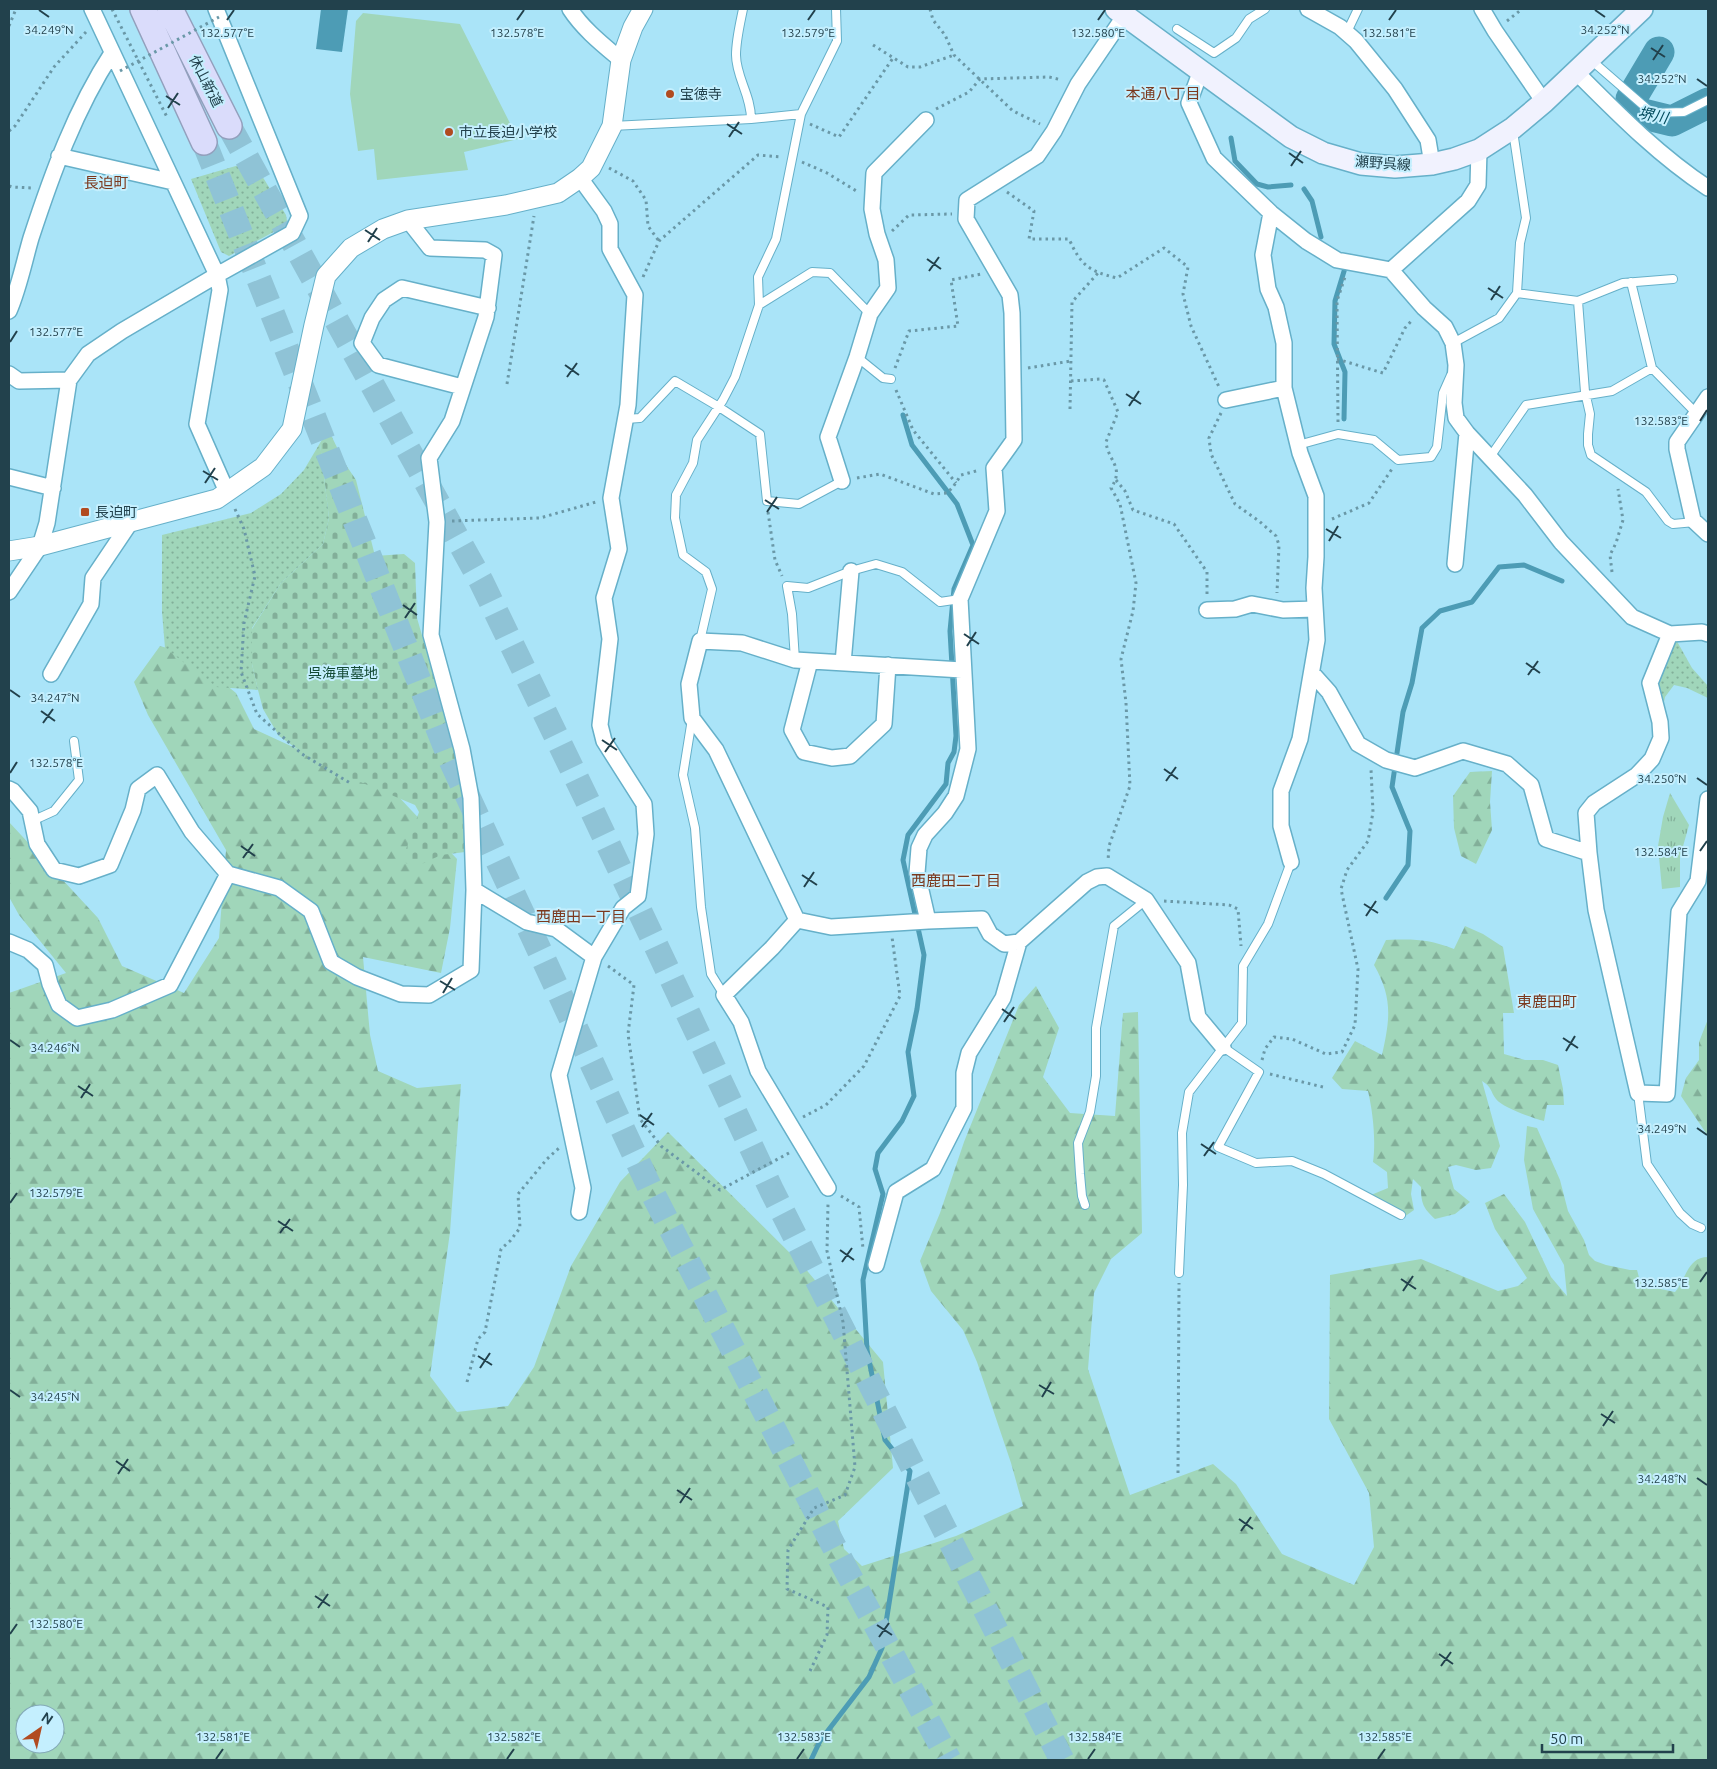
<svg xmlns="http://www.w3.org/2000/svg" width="1717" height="1769" viewBox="0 0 1717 1769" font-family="Ubuntu,'Noto Sans JP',sans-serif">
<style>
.grass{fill:url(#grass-tufts)}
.forest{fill:url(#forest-firs);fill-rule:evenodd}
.cemetery{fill:url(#cemetery-stones)}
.park{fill:url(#park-dots)}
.pitch{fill:#a0d6ba}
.water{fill:#4d9cb5}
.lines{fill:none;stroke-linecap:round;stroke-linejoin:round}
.stream{stroke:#4d9cb5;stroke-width:5}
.river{stroke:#4d9cb5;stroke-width:31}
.trunk-tunnel{stroke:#8fc3d6;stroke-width:25;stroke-dasharray:25 12;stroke-linecap:butt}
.service-casing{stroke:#66b0c9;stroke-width:10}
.minor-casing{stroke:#66b0c9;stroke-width:18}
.tertiary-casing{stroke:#66b0c9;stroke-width:21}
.secondary-casing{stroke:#66b0c9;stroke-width:24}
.trunk-casing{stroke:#93a0bd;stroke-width:28}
.path{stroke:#6a98a7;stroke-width:3;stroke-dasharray:2.5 4;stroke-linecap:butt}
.service{stroke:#fff;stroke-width:8}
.minor{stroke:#fff;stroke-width:15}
.tertiary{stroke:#fff;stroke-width:19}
.secondary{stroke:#f1f2fe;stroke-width:21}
.trunk{stroke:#dadcfb;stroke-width:25}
.path-bridge{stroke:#6a98a7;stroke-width:3;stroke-dasharray:2.5 4;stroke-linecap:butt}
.ticks{fill:none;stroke:#22414c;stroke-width:2}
.poi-dot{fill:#b14b20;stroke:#c4effe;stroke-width:2}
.labels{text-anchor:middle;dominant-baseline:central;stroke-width:4;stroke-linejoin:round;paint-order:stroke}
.street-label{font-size:14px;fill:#22414c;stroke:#c4effe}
.poi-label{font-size:14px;fill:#22414c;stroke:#c4effe;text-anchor:start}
.park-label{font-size:14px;fill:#134a33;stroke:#c4effe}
.neighbourhood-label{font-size:15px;fill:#7b391e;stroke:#c4effe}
.water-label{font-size:15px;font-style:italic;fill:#024b5d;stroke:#c4effe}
.ticks-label{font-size:12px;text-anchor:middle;fill:#22414c;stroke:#c4effe;stroke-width:4;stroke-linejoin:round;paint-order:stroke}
</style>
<defs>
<pattern id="grass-tufts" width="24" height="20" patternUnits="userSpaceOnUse" patternTransform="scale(1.25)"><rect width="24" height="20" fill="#a0d6ba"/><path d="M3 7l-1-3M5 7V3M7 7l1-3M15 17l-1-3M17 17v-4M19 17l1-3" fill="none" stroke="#82af99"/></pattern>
<pattern id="forest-firs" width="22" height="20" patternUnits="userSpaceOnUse" patternTransform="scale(1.25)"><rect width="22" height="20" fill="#a0d6ba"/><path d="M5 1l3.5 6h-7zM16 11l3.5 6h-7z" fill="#82af99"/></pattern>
<pattern id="cemetery-stones" width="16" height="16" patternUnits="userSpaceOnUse" patternTransform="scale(1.25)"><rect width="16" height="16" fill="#a0d6ba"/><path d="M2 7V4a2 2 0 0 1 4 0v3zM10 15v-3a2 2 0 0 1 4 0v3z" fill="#82af99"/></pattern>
<pattern id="park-dots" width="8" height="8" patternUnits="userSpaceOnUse" patternTransform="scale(1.25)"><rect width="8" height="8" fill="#a0d6ba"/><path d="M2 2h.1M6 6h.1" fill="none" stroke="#82af99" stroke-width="1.8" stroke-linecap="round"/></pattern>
</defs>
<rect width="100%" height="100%" fill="#aae4f8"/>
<path class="grass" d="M1670,793L1689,825L1680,857V887L1662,889L1658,846L1663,817Z"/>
<path class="forest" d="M160,646L188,654L236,693L254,729L397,795L457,859L450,928L441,973L363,957L370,1035L378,1071L417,1088L461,1084L450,1232L430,1376L457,1412L508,1406L534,1367L571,1266L620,1182L668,1132L804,1267L883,1362L893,1468L838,1521L844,1549L862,1566L956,1536L1023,1506L1011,1463L977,1362L963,1330L931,1291L920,1261L940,1213L964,1142L1019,1005L1036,986L1059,1028L1043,1077L1070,1113L1115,1116L1123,1013L1138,1012L1142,1233L1111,1259L1094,1293L1088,1369L1130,1495L1213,1464L1236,1484L1282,1554L1354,1585L1374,1547L1369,1493L1329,1419L1330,1275L1421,1259L1498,1291L1518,1286L1527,1278L1495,1229L1485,1203L1504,1194L1525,1222L1551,1277L1567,1296L1564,1265L1533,1209L1524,1160L1527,1126L1537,1128L1560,1180L1568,1211L1584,1240L1589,1255L1595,1261L1606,1265L1630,1270H1637L1640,1281L1646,1286L1675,1292C1686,1280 1687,1257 1708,1257V1760H9V993L66,973L19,915L9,897V822L98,918L122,966L184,993L219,938L226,850L148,715L134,682ZM25,1714H55V1744H25Z
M1492,771L1490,802L1492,830L1476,864L1461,856L1454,828L1453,796L1470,772Z
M1465,926L1483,934L1503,947L1514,1013H1503L1504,1054L1525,1060H1543L1558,1065L1563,1089L1564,1105H1547L1544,1121C1533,1118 1503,1108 1496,1099C1490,1091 1492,1087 1482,1081L1500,1146L1491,1168L1476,1170L1456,1165L1448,1167L1454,1189L1470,1202L1455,1214L1435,1219C1423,1208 1421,1203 1421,1187L1413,1179L1411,1194L1414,1210L1404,1217L1371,1195L1388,1188L1387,1172L1373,1162C1376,1140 1373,1113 1368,1091L1342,1089L1332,1078L1355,1041L1382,1055C1390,1019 1393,998 1374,965L1386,940C1415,939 1427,939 1454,949Z
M1708,1019V1136L1681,1096L1686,1078L1699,1060V1042Z"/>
<path class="cemetery" d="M325,435H331L344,462L356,480L375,556L404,554L415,563L417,618L463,777L465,852L441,855L415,867L406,863L404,855L419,812L415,805L320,765L279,736L263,709L258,690L252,664V629L281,583L323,544L329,518L320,443Z"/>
<path class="park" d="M253,161L286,215L287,221L281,228L229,256L221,252L191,179Z
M320,443L329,518L323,544L281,583L252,628V664L258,690L216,687L165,648L162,612V535L251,513L281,494L304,470Z
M1674,636L1692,668L1708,686V698L1687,688L1674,685L1665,697L1662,712L1656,683Z"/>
<path class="pitch" d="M363,13L460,24L518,139L464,152L468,170L377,180L374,149L358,151L350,94L356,21Z"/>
<path class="water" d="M321,9H348L342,52L316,49Z"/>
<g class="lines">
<path class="stream" d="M1231,138L1235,161L1257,184L1268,187L1291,185
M1304,189L1312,201L1321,237
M1344,419L1345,372L1334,344L1335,301L1345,268
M1386,898L1408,865L1410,831L1392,787L1403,712L1412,683L1422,628L1440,611L1472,602L1499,567L1524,565L1562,581
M811,1760L820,1741L869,1677L882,1648L910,1471L885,1440L867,1350L863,1280L883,1194L875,1169L878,1153L902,1121L914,1096L908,1052L917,1009L924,955L903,860L908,835L946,784L948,763L954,752L956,736L950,631L954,589L973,545L957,504L912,445L903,415"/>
<path class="river" d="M1659,52L1631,99V111L1672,121L1708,103"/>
<path class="trunk-tunnel" d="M229,126L481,581L589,804L772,1191L1062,1760
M204,142L449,756L650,1188L844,1566L949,1760"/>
<g class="service-casing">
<path id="service" d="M743,9C740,24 736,40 736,55C736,77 751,95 751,119
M1177,29L1214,53L1236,38L1249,19L1265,9
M1347,32L1358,9
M1591,60L1652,113L1684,112L1708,100
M612,126L751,119L801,114
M1513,131L1526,218L1520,243L1517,293
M1631,282L1652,368
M1578,301L1585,392L1590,414L1588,434V445L1591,455L1646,492L1668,521L1673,524L1695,522
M759,305L812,272L830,273L870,314
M1453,343L1499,318L1517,293L1578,301L1623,283L1673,279
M857,357L883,378L891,379
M626,419L640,418L675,381L719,407L760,434L767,501L799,504L842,481
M1298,445L1338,434L1374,440L1398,460L1431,457L1437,447L1443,393L1451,375
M1490,457L1526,405L1612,391L1652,368L1696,413
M700,641L712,589L706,572L683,555L675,518L676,495L693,463L697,440L723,400L735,377L759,305L758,277L776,239L801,114L837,41L836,9
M795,660L792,614L787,586L808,588L851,571L876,564L902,572L940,602L960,599
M692,719L683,775L695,828L701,907L711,974L724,995
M32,821L54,811L79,780L74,741
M1223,1047L1259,1072L1218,1147L1256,1163L1292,1161L1324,1174L1401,1215
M1638,1093L1647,1164L1680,1213L1692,1224L1701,1228
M1085,1205L1082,1196L1080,1174L1078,1143L1090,1112L1096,1076V1028L1114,926L1146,900
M1179,1273L1183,1185L1182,1133L1189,1092L1242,1023L1243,966L1268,924L1291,862"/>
</g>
<g class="minor-casing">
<path id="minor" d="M92,9L217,275L220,290L197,424L227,492
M570,9C583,29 602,44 621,60
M1308,9L1340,27L1356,41L1395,89L1428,140L1432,164
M1482,9L1495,31L1544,102
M1201,70L1189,103L1214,158L1271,213L1306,241L1337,260L1391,270L1468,201L1478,185L1479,150
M1575,71C1617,113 1658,155 1708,188
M59,156L173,182
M1271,213L1263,255L1268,289L1276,307L1284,343V388L1300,453L1316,496V557L1314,588L1317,640L1300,739L1281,791V826L1291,862
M1391,270L1424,308L1445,327L1453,343L1456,365L1454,403L1456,418L1467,433L1525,495L1561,542L1632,617L1670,634L1702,632L1708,634
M9,311C19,288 24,262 31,238C52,174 75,110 112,53
M9,374L19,381L69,380
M462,387L378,365L362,343L372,318L384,300L402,288L488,308
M1708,397L1677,442V449L1693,520L1708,534
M1226,400L1284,388
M9,477L53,488
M842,481L828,437L857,357L870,314L888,288L886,260L877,234L872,209L874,173L926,120
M1455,564L1467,433
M9,592L40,546L47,523L69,380L88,354L122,331L217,275L292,233L300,216L216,9
M1207,610L1235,609L1252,604L1283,610L1315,609
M810,661L792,730L804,752L832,758L850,756L884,724L888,665
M843,663L851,571
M1312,673L1329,692L1358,744L1386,760L1415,768L1463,751L1507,764L1531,785L1546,839L1589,853L1586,813L1594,803L1637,775L1652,759L1661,738L1660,722L1650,683L1670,634
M51,674L91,604L93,578L132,520
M9,789L13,791L30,811L37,844L54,870L79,876L110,865L133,810L138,789L157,775L192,832L228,874L279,888L311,911L331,962L357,977L401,994L429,995L471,970L474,890L471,798L462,749L431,635L437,522L429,458L452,421L486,317L494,255L485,250L430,248L408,220
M1589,853L1596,910L1638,1093L1667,1094L1679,912L1698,881L1708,799
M474,890L527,922L556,929L594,957
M797,920L716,750L692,718L689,684L700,641L742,643L795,660L962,670
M797,920L831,927L928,921L982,919L990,934L1004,944L1019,942L1087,882L1097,877L1107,876L1146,900L1188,963L1198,1017L1223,1047
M797,920L772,948L724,995L741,1022L758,1071L828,1188
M928,921L917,873L919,848L925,835L945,813L956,796L968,749L960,599L997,511L994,468L1014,440L1012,313L1010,295L966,219L967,200L1037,156L1054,131L1078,84L1125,15
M9,942L28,950L45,965L50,984L59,1005L77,1018L112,1010L170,985L228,874
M579,1212L583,1188L559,1075L594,957L623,908L638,896L646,834L644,804L604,741L600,725L610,639L604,598L619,549L611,498L628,405L635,295L610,249V224L604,211L580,178
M876,1265L896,1192L933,1169L964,1108V1073L969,1053L1003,998L1019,942"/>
</g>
<g class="tertiary-casing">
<path id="tertiary" d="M9,551L40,546L217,499L263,467L292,429L314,325L326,276L351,248L383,229L408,220L506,205L558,193L580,178L591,168L612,126L621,60L633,27L643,9"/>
</g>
<g class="secondary-casing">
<path id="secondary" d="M1116,9L1291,137L1323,153L1361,164L1395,167L1432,164L1454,159L1479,150L1513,128L1544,102L1642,9"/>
</g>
<g class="trunk-casing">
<path id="trunk" d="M143,9L204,142
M170,9L229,126"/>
</g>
<path class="path" d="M112,9L167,117
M930,9L933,20L945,35L954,55L1013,111L1040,124
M1507,21L1522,9
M9,26L16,9
M873,45L908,67H920L954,55
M936,109L969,92L980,79L1049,77L1062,80
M810,124L839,137L893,58
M9,131L15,126L54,67L86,32
M802,162L827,173L858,192
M609,168L633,181L646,200L648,226L659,241
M9,186L12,187L33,188
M1007,192L1034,211L1029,239H1069C1081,265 1088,271 1117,278L1164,248L1188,267L1183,294L1191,326L1219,387
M892,231L909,215L952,214
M643,277L659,241L758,155L782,157
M1337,359L1383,373L1405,328L1413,319
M895,368L909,331L958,326L951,280L981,274
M1028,368L1071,361
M1071,381L1101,379L1104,380L1118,412L1106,442C1108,461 1125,467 1111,488L1120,504L1136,583L1133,611L1121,659L1126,703L1130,786L1109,846L1108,861
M507,384L534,216
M896,390L913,430L956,483
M1070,409L1072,302L1098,273
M1221,413L1209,438L1211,454L1235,504L1259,521L1276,536L1279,545L1277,593
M1338,422L1337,301L1345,277
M857,478L880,474L934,494L947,493L953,487L961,475L980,470
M1116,480L1125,491L1133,510L1174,524L1207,572V594
M235,509L244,529L255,576L244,623L241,672L257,714L302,754L350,783
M768,512L775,560L782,576
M1332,519L1369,503L1392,469
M452,521L540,518L596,502
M1612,572L1610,555L1616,543L1623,520L1618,489
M1164,901L1229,905L1238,909L1241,946
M608,966L634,985L628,1034L640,1119L661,1146L720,1190L789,1153
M1262,1060L1265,1049L1274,1037L1292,1039L1326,1054L1342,1052L1355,1025L1358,969L1341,889L1347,870L1368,841L1373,812L1371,769
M1270,1074L1323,1087
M803,1117L826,1105L864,1066L900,996L892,937
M841,1196L859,1207L863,1249
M467,1382L478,1339L485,1332L501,1249L510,1241L520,1228L518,1194L547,1159L559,1148
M1178,1473L1179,1283
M810,1671L827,1635L828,1607L787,1589L788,1550L814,1508L845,1495L855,1467L843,1322L827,1251L828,1204"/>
<use href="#service" class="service"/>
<use href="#minor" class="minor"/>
<use href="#tertiary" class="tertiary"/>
<use href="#secondary" class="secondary"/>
<use href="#trunk" class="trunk"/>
<path class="path-bridge" d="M120,71L219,17"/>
</g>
<path class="ticks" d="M39,10L49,17M1595,10L1605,17M227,20L234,10M517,20L524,10M808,20L815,10M1098,20L1105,10M1389,20L1396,10M1651,48L1665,57M1653,60L1663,45M1697,79L1707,86M166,96L180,105M168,108L178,93M727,124L742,134M729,137L739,122M1289,153L1303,163M1291,166L1301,151M365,230L380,240M368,242L377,228M927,259L941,269M929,271L939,257M1488,288L1503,298M1491,300L1500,286M10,342L17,331M565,365L579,375M567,377L577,363M1126,394L1141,404M1129,406L1139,391M1700,421L1707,410M203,471L218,480M205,483L215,468M765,500L779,509M767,512L777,497M1326,529L1341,538M1329,541L1338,526M403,605L417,615M405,618L415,603M964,634L979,644M967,646L976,632M1526,663L1540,673M1528,675L1538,661M10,690L20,697M41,711L55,721M43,723L53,709M602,740L617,750M605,752L615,738M1164,769L1178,779M10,773L17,762M1697,778L1707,785M1166,781L1176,767M241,846L255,856M1700,851L1707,841M243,858L253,844M802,875L817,885M804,887L814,872M1364,904L1378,913M1366,916L1376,901M440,981L455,990M443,993L452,978M1002,1009L1016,1019M1004,1022L1014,1007M1563,1038L1578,1048M10,1040L20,1047M1566,1051L1575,1036M78,1086L93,1096M81,1098L90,1084M640,1115L654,1125M642,1127L652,1113M1697,1128L1707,1135M1201,1144L1216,1154M1204,1156L1214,1142M10,1203L17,1193M278,1221L293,1231M280,1233L290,1219M840,1250L854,1260M842,1262L852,1248M1401,1279L1416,1289M1700,1282L1707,1272M1403,1291L1413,1276M478,1356L492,1365M480,1368L490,1353M1039,1385L1054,1394M10,1390L20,1397M1042,1397L1051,1382M1601,1414L1615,1423M1603,1426L1613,1411M116,1461L130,1471M118,1474L128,1459M1697,1478L1707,1485M677,1490L692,1500M680,1503L690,1488M1239,1519L1253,1529M1241,1531L1251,1517M315,1596L330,1606M318,1608L328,1594M877,1625L892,1635M10,1634L17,1624M879,1637L889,1623M1439,1654L1453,1664M1441,1666L1451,1652M216,1759L223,1749M507,1759L514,1749M797,1759L804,1749M1088,1759L1095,1749M1378,1759L1385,1749"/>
<g class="poi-dot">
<circle cx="670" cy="94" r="5"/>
<circle cx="449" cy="132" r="5"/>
<rect x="80" y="507" width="10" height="10" rx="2.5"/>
</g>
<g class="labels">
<g class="street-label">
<text transform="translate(206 81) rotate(63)">休山新道</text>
<text transform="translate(1383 163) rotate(4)">瀬野呉線</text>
</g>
<g class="poi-label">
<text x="680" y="94">宝徳寺</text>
<text x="459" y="132">市立長迫小学校</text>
<text x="95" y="512">長迫町</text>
</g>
<g class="park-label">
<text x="343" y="673">呉海軍墓地</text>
</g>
<g class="neighbourhood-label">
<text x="1163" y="93">本通八丁目</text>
<text x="106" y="182">長迫町</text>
<text x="956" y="880">西鹿田二丁目</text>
<text x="581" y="916">西鹿田一丁目</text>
<text x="1547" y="1001">東鹿田町</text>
</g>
<g class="water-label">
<text transform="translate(1653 115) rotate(11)">堺川</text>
</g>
</g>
<g class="ticks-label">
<text x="49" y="34">34.249°N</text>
<text x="1605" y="34">34.252°N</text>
<text x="517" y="37">132.578°E</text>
<text x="808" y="37">132.579°E</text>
<text x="1098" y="37">132.580°E</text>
<text x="1389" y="37">132.581°E</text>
<text x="227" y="37">132.577°E</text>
<text x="1662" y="83">34.252°N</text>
<text x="56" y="336">132.577°E</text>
<text x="1661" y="425">132.583°E</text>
<text x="55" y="702">34.247°N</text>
<text x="56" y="767">132.578°E</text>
<text x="1662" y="783">34.250°N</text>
<text x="1661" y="856">132.584°E</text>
<text x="55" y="1052">34.246°N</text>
<text x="1662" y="1133">34.249°N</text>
<text x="56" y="1197">132.579°E</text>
<text x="1661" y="1287">132.585°E</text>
<text x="55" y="1401">34.245°N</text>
<text x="1662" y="1483">34.248°N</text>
<text x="56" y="1628">132.580°E</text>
<text x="223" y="1741">132.581°E</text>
<text x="514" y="1741">132.582°E</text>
<text x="804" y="1741">132.583°E</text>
<text x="1095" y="1741">132.584°E</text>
<text x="1385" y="1741">132.585°E</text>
</g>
<rect width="1717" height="1769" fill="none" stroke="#22414c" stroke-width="20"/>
<g transform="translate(40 1729) rotate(34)"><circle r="24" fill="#c4effe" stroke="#83a9b7"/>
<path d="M0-4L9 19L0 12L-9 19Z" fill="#b14b20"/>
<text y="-8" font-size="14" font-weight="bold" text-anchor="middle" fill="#22414c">N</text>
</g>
<path d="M1542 1744v8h131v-8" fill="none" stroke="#22414c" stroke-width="2.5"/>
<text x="1550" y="1744" font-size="15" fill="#22414c" stroke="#c4effe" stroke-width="4" paint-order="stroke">50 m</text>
</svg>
